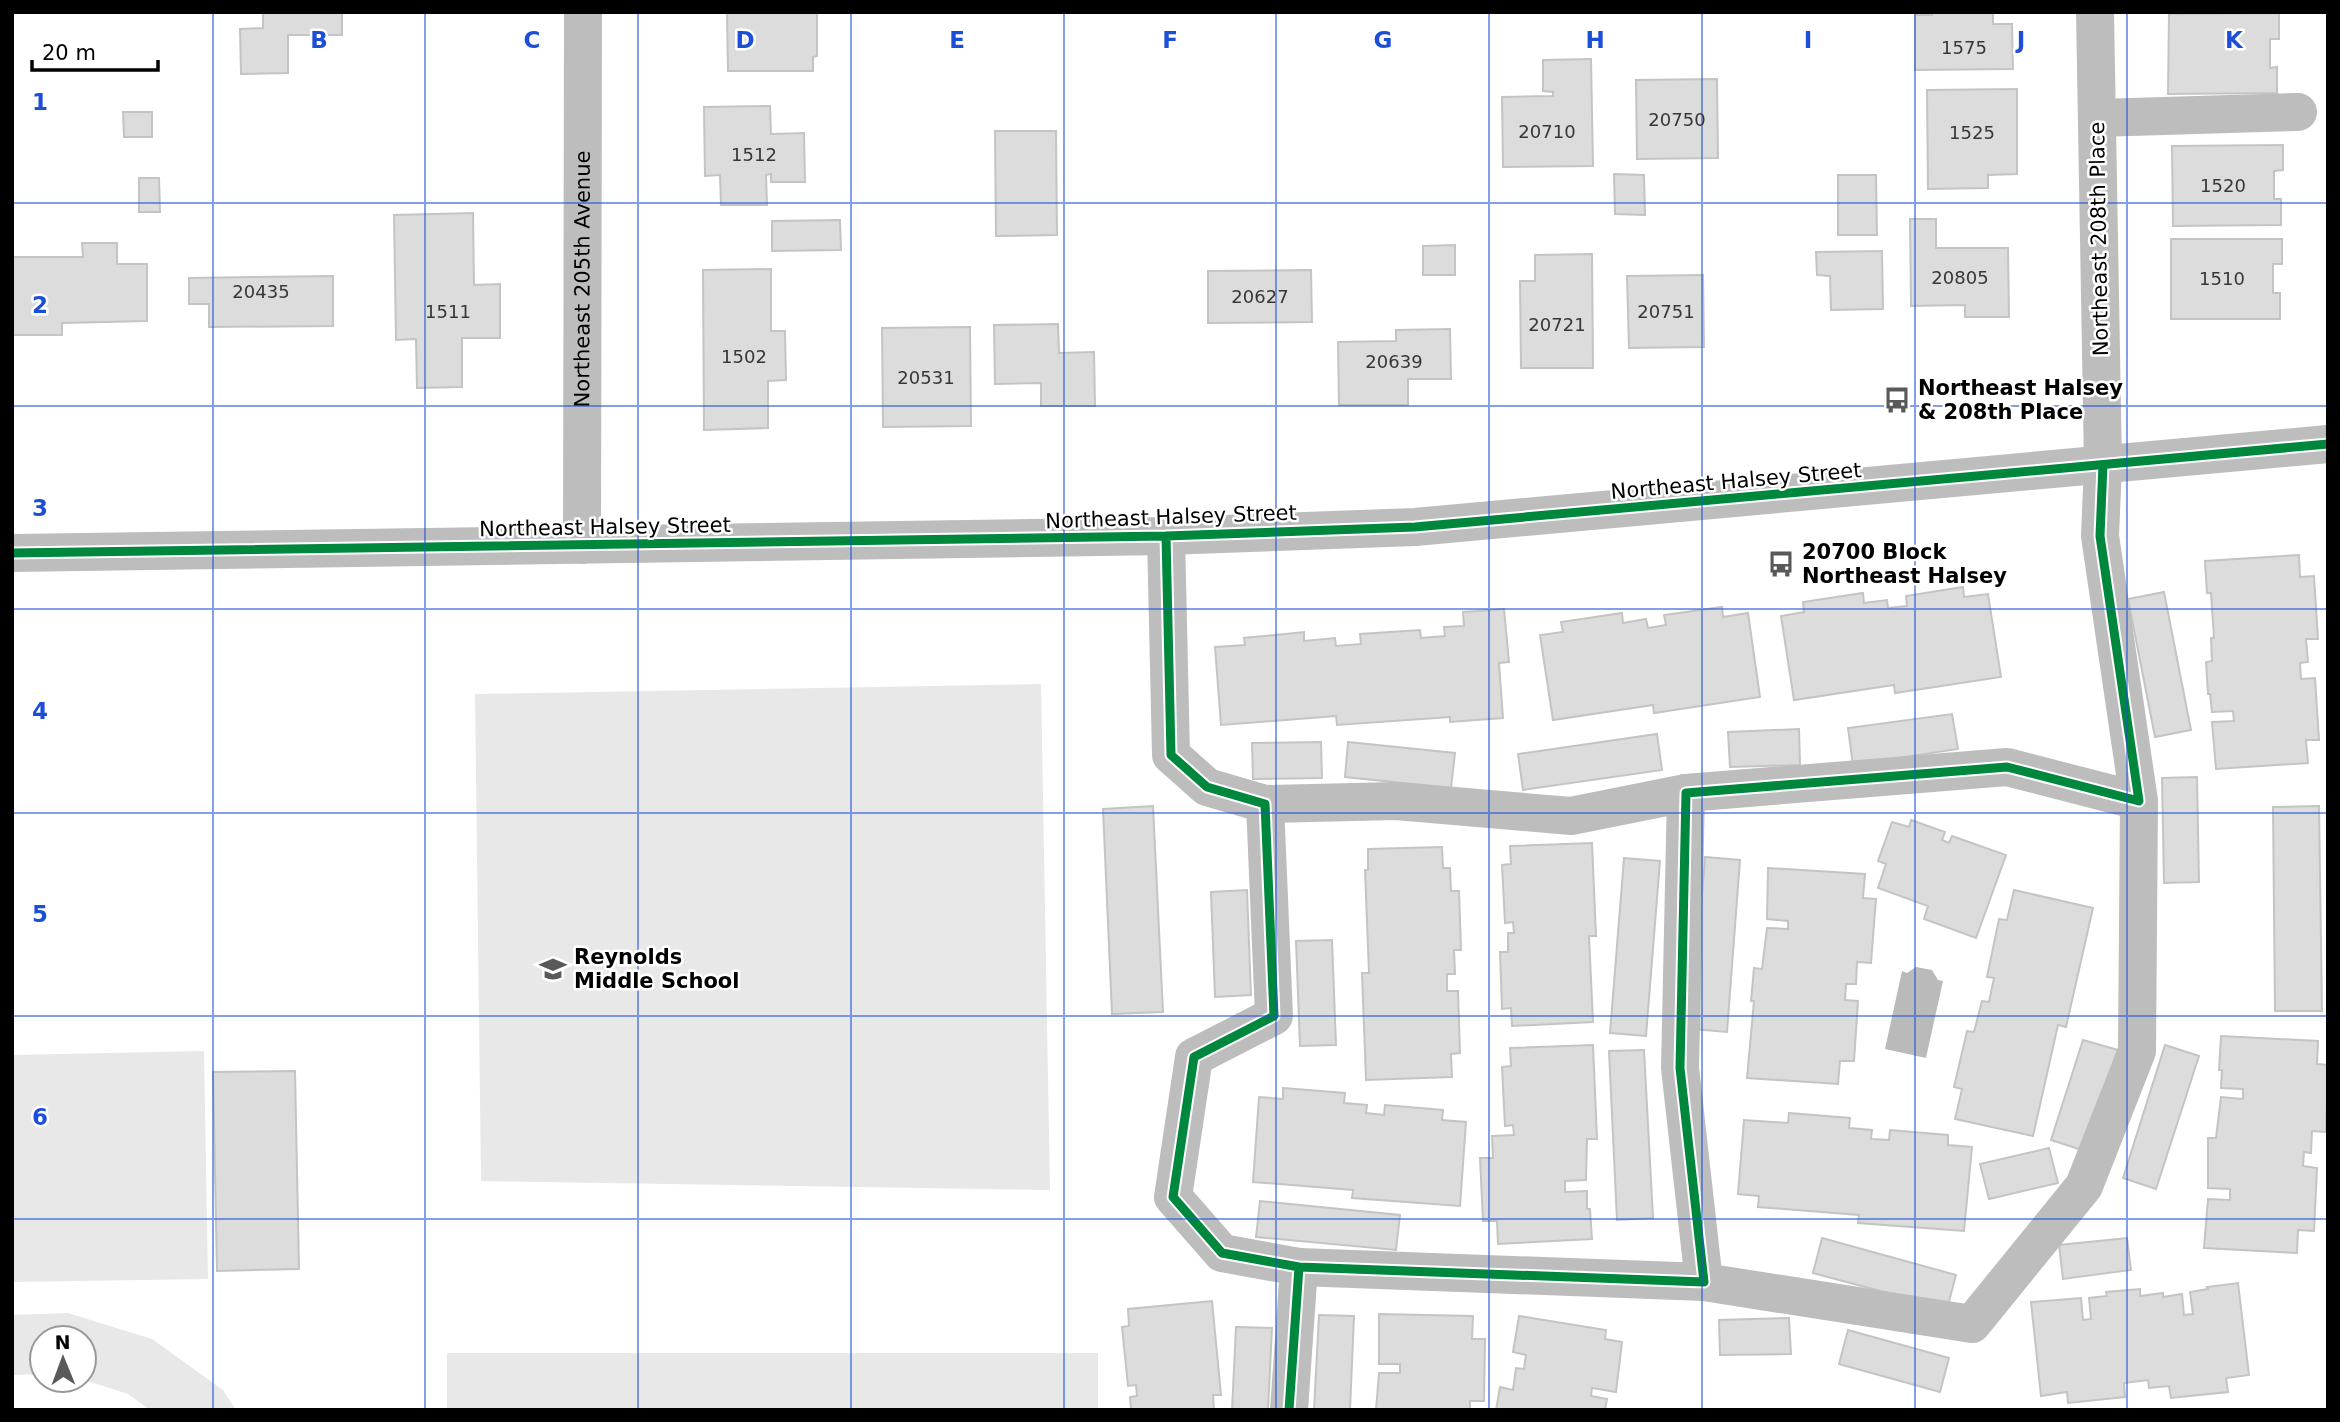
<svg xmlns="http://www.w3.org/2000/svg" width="2340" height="1422" viewBox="0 0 2340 1422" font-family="'DejaVu Sans',sans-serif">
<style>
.green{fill:#e8e8e8}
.water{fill:#bababa}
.building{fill:#dcdcdc;stroke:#c4c4c4;stroke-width:2}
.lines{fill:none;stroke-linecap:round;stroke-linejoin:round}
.minor{stroke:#bdbdbd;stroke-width:38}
.cycleway-casing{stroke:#fff;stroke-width:13}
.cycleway{stroke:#00873e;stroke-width:9}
.grid{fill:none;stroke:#1d4ed8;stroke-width:2;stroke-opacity:0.55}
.labels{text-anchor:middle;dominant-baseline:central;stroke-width:5;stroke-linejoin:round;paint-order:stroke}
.number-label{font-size:18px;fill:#373737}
.street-label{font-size:21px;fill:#000;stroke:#fff}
.poi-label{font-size:21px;font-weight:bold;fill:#000;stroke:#fff;text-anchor:start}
.grid-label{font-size:23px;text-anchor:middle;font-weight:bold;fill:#1d4ed8;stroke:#fff;stroke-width:5;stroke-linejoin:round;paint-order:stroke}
</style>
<rect width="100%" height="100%" fill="#fff"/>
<path class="green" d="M1041,684L1050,1190L481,1181L475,694Z
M204,1051L208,1279L12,1282V1055Z
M68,1313L152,1339L223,1390L236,1410H150L128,1394L84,1380V1338H42V1374L12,1375V1315Z
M447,1353H1098V1410H447Z"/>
<path class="water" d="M1916,967L1932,970L1938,980L1943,981L1926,1058L1885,1049L1902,971L1907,973Z"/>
<path class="building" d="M263,12H342V35H288V73L241,74L240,29L263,28Z
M727,12H817V56L813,57V71H728Z
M1932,12H1993V24H2012L2013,69L1915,70V15H1932Z
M2279,13V39H2270V68L2277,67V93L2168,94L2169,14Z
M1591,59L1593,166L1503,167L1502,97L1553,96V92L1543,91V60Z
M1717,79L1718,158L1637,159L1636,80Z
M2017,89V174L1988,175V188L1928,189L1927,90Z
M770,106L771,134L804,133L805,182H771V174L766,175L767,205H721L720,175L705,176L704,107Z
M123,112H152V137H124Z
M995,131H1056L1057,235L996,236Z
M2283,145V170L2274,171V199H2281V225L2173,226L2172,146Z
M1614,174L1644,175L1645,215L1615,214Z
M1838,175H1876L1877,235H1838Z
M139,178H159L160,212H139Z
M473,213L474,285L500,284V338H462V387L417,388L416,339L396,340L394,215Z
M1910,219H1936V248H2008L2009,317H1965V305L1911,306Z
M840,220L841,250L772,251V221Z
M2171,239H2282V264H2273V293H2280V319H2171Z
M82,243H117V264H147V321L62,323V335H12V257H83Z
M1455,245V275H1423V246Z
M1882,251L1883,309L1831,310L1830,276L1817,275L1816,252Z
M1592,254L1593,368H1521L1520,281H1535V255Z
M771,269V331H785L786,380L768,381V428L704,430L703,270Z
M1311,270L1312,322L1208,323V271Z
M1703,275L1704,347L1629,348L1627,276Z
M333,276V326L209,327V304H189V278Z
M1058,324L1059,353L1094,352L1095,406H1041V383L995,384L994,325Z
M970,327L971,426L883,427L882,328Z
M1450,329L1451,379H1408V405H1339L1338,342L1396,341V330Z
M2299,555L2300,577L2314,576L2318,639H2306L2308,662L2300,663L2301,679L2315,678L2319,740H2306L2308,763L2216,769L2212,722L2234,721L2233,711L2212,712L2210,694H2208L2206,662L2212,661L2211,638H2214L2211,593H2207L2205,561Z
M1963,587L1964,597L1988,594L2001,677L1895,693L1894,685L1794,700L1781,616L1804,612L1803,602L1863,593L1864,603L1887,600L1888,608L1907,606L1906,596Z
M2164,592L2191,730L2155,737L2128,599Z
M1722,607L1723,617L1748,613L1760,697L1654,713L1653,705L1553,720L1540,635L1563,632L1561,622L1622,613L1623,623L1646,619L1648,628L1666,625L1664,615Z
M1504,609L1509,662L1499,663L1503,718L1450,722V717L1337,725L1336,716L1221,725L1215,647L1245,645L1244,638L1304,632V641L1335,638L1336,646L1361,644L1360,634L1420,630L1421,638L1445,636L1444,627L1464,626L1463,612Z
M1952,714L1958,749L1853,765L1848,728Z
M1799,729L1800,765L1730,767L1728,732Z
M1657,734L1662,770L1523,790L1518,754Z
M1321,742L1322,778L1253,779L1252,743Z
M1348,742L1455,753L1451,788L1345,777Z
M2197,777L2199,882L2164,883L2162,778Z
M1153,806L1163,1012L1112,1014L1103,809Z
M2319,806L2322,1011H2275L2273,807Z
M1911,820L1945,832L1942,840L1949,843L1952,836L2006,855L1976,938L1924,919L1928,906L1878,888L1886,864L1878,861L1892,822L1909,827Z
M1592,843L1596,936H1589L1593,1022L1512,1026L1511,1008L1502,1009L1500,952H1508V933H1514L1513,922L1505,923L1502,865L1511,864L1510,846Z
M1442,847L1443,868H1450L1451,891H1459L1461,950H1454L1455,974H1447V991H1458L1460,1053L1451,1054L1452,1077L1366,1080L1362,973H1369L1365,870H1368V849Z
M1705,857L1740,860L1727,1032L1692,1029Z
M1624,858L1660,861L1646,1036L1610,1033Z
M1768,868L1865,874L1863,898L1876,899L1871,963L1857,962L1856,984H1846L1845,1000L1858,1001L1854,1061H1840L1838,1084L1747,1078L1754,1001H1751L1754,968L1762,969L1767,928L1788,929V921L1767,919Z
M1247,890L1251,995L1215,997L1211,892Z
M2014,890L2093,908L2066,1027L2058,1025L2033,1136L1955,1119L1962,1089L1954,1087L1967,1031L1974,1032L1982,1001L1989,1002L1994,978L1987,977L1999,919L2007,920Z
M1332,940L1336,1045L1300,1046L1296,941Z
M2221,1036L2318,1041L2317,1064L2328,1065L2326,1132L2312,1131L2311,1153L2304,1152L2303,1166L2317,1168L2314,1231L2298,1230L2297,1253L2204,1248L2208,1199L2230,1200V1189L2208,1188V1138H2216L2221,1097L2243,1099V1089L2221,1088L2222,1070H2219Z
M2083,1040L2118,1050L2085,1151L2051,1140Z
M1593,1045L1597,1139H1587L1586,1180L1565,1181V1192L1587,1191V1209H1590L1592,1239L1498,1244L1497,1221H1483L1480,1158H1493L1492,1136L1514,1135L1513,1125L1505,1126L1502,1067L1511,1066L1510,1048Z
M2165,1045L2199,1056L2156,1189L2123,1178Z
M1644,1050L1653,1218L1617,1220L1609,1051Z
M295,1071L299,1269L217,1271L213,1072Z
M1283,1088L1345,1093L1344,1103L1367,1105L1366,1113L1384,1115L1385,1105L1443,1110L1442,1120L1466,1122L1460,1206L1352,1198L1353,1190L1253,1182L1259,1097L1283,1099Z
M1789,1113L1850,1118L1849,1128L1872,1130L1871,1139L1889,1140L1890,1130L1948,1135V1145L1972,1147L1964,1231L1858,1223L1859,1215L1758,1207L1759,1196L1738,1194L1744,1120L1788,1123Z
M2049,1148L2058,1183L1989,1199L1980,1164Z
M1260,1201L1400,1215L1396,1250L1256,1237Z
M1822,1238L1956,1275L1947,1309L1813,1273Z
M2127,1238L2131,1270L2063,1279L2059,1245Z
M2238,1283L2249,1375L2226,1378L2228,1392L2171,1398L2169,1386L2149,1388L2148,1380L2124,1383L2125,1397L2068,1403L2067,1392L2041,1396L2031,1302L2081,1298L2083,1320L2091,1319L2089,1298L2107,1296L2106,1292L2140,1289V1296L2163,1293V1297L2182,1294L2184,1315L2193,1314L2190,1292L2208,1289L2207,1287Z
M1212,1301L1221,1395H1213L1214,1410H1131L1130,1397L1137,1396L1136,1385L1128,1386L1122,1327L1129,1326L1128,1309Z
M1379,1314L1473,1316L1472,1339H1485L1484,1401H1470V1410H1376L1379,1373H1400V1364H1379Z
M1319,1315L1354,1316L1350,1410H1314Z
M1519,1316L1606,1330L1605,1339L1622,1342L1616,1392L1592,1388L1591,1396L1607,1399L1605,1410H1496L1500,1387L1513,1390L1516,1368L1524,1369L1526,1355L1513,1352Z
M1789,1318L1791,1354L1720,1355L1719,1320Z
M1236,1327L1272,1328L1268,1410H1232Z
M1848,1330L1949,1358L1940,1392L1839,1364Z"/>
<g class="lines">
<g class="minor">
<path d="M2097,118L2298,112"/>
<path d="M1166,536L1171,755L1207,787L1265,804L1274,1016L1194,1057L1173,1197L1222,1253L1299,1267L1704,1282L1680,1068L1686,793L2007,767L2139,801L2100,536L2103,465L2095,12"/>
<path id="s1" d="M582,545L583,12"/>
<path d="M12,553L1166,536L1415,527L2328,444"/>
<path d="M1265,804L1396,801L1571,816L1686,793"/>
<path d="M1704,1282L1972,1324L2084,1186L2137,1051L2139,801"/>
<path d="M1289,1410L1299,1267"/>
</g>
<g class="cycleway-casing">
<path id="cycleway" d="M1166,536L1171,755L1207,787L1265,804L1274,1016L1194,1057L1173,1197L1222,1253L1299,1267L1704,1282L1680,1068L1686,793L2007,767L2139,801L2100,536L2103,465
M12,553L1166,536L1415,527L2328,444
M1289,1410L1299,1267"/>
</g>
<use href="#cycleway" class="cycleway"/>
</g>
<path class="grid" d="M213,12V1410M425,12V1410M638,12V1410M851,12V1410M1064,12V1410M1276,12V1410M1489,12V1410M1702,12V1410M1915,12V1410M2127,12V1410M12,203H2328M12,406H2328M12,609H2328M12,813H2328M12,1016H2328M12,1219H2328"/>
<defs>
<g id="bus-bare" transform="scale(2.1)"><path d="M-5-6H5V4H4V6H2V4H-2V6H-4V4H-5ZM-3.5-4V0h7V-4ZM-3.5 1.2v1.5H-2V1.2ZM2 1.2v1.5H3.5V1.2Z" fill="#595959" stroke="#fff" stroke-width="2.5" paint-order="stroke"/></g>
<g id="school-bare" transform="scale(2.1)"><path d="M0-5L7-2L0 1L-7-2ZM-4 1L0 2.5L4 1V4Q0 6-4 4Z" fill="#595959" stroke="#fff" stroke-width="2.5" paint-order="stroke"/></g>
</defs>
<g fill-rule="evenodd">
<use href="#bus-bare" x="1897" y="400"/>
<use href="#bus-bare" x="1781" y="564"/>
<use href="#school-bare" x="553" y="969"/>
</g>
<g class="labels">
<g class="number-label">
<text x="1964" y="47">1575</text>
<text x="1677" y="119">20750</text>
<text x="1547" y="131">20710</text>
<text x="1972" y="132">1525</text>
<text x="754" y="154">1512</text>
<text x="2223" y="185">1520</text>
<text x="1960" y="277">20805</text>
<text x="2222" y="278">1510</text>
<text x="261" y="291">20435</text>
<text x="1260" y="296">20627</text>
<text x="448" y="311">1511</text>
<text x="1666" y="311">20751</text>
<text x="1557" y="324">20721</text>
<text x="744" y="356">1502</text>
<text x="1394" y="361">20639</text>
<text x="926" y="377">20531</text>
</g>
<g class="street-label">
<text transform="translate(2099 239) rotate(-91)">Northeast 208th Place</text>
<text stroke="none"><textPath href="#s1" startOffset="266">Northeast 205th Avenue</textPath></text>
<text transform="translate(1736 481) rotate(-5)">Northeast Halsey Street</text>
<text transform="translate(1171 517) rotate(-2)">Northeast Halsey Street</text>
<text transform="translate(605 527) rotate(-1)">Northeast Halsey Street</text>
</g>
<g class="poi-label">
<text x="1918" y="388">Northeast Halsey<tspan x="1918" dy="24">&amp; 208th Place</tspan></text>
<text x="1802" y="552">20700 Block<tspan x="1802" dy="24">Northeast Halsey</tspan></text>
<text x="574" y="957">Reynolds<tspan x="574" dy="24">Middle School</tspan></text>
</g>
</g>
<g class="grid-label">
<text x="319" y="48">B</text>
<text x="532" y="48">C</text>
<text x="745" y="48">D</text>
<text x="957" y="48">E</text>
<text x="1170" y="48">F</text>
<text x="1383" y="48">G</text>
<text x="1595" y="48">H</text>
<text x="1808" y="48">I</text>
<text x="2021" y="48">J</text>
<text x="2234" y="48">K</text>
<text x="40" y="110">1</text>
<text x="40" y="313">2</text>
<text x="40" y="516">3</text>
<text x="40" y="719">4</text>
<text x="40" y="922">5</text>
<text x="40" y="1125">6</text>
</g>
<rect width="2340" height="1422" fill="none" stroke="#000000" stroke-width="28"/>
<g transform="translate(63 1359) rotate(359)"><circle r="33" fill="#ffffff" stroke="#999999" stroke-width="2"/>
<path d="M0-5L12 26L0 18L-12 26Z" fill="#595959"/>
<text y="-10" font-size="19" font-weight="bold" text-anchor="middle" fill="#000000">N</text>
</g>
<path d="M32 60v10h126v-10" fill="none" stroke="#000000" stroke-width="3.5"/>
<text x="42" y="60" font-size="21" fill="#000000" stroke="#ffffff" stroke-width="5" paint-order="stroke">20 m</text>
</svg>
